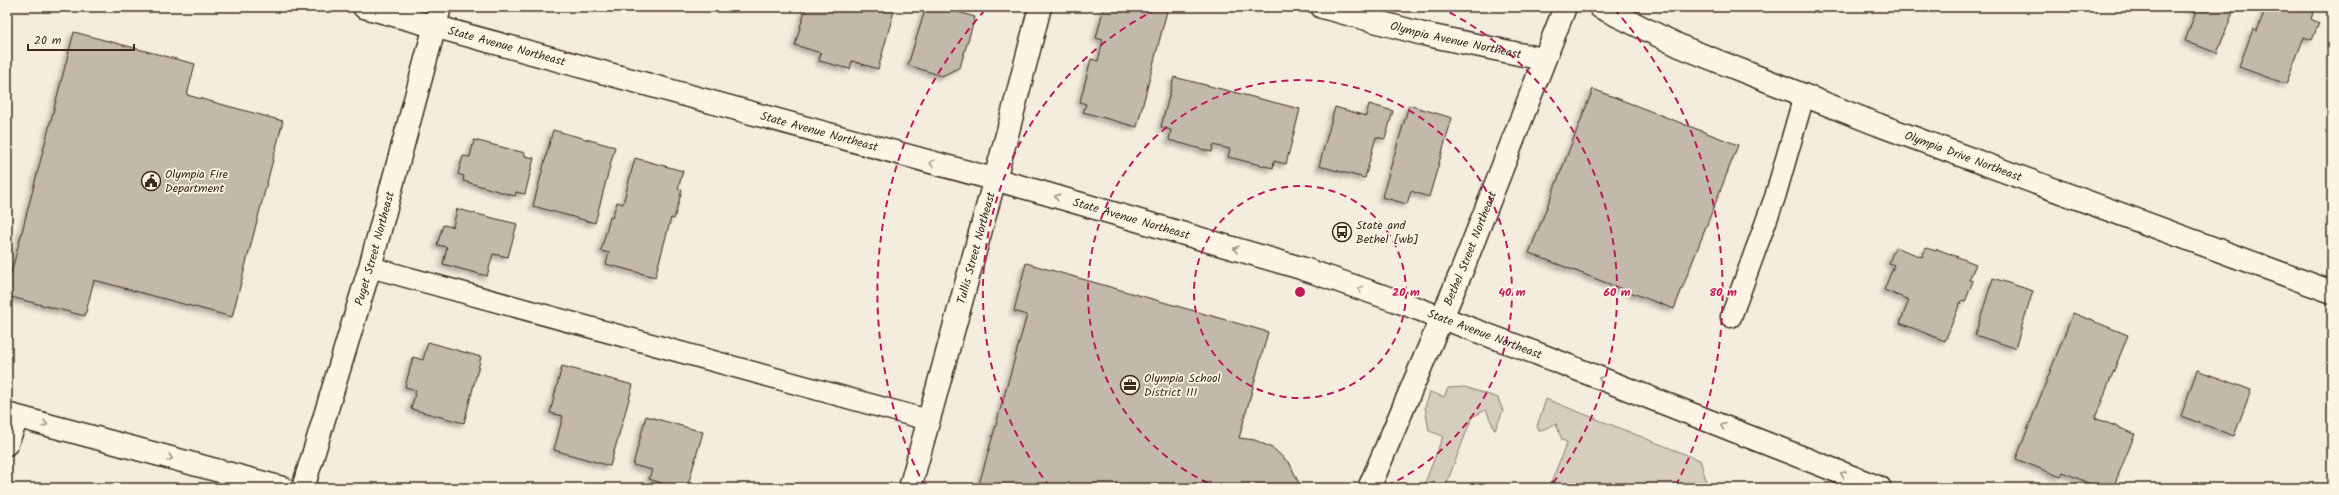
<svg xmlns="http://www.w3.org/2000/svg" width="2339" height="495" viewBox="0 0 2339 495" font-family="Kalam,sans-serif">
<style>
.green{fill:#d6cdbd;stroke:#887c6e}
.building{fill:#c3b9aa;stroke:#3b2a1e;filter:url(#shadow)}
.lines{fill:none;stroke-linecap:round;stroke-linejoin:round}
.service-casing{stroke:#3b2a1e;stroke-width:23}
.minor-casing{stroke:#3b2a1e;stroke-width:25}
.tertiary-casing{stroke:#3b2a1e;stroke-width:25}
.primary-casing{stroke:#3b2a1e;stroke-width:25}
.service{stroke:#fcf5e5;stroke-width:20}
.minor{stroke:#fcf5e5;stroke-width:22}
.tertiary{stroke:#fcf5e5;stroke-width:22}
.primary{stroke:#fcf5e5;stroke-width:22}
.oneway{stroke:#9c9082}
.ring{fill:none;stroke:#c2185b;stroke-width:2;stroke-dasharray:7 5}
.labels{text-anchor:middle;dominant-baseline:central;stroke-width:3.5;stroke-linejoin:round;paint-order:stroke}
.street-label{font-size:12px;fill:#3b2a1e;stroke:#fcf5e5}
.poi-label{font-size:12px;fill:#3b2a1e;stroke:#fcf5e5;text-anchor:start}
.centre{fill:#c2185b;stroke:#fcf5e5;stroke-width:2}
.ring-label{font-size:12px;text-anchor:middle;font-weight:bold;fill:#c2185b;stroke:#fcf5e5;stroke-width:3.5;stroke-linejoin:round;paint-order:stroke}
</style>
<defs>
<filter id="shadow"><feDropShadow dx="-3.5" dy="3.5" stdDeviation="2" flood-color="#0004"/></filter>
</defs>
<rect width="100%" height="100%" fill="#f4eddd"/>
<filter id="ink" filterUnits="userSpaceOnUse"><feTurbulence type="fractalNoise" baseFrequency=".025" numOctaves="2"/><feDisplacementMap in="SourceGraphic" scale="8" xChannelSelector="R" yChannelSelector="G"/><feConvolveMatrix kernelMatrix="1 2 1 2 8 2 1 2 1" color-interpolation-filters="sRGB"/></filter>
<g filter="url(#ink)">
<path class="green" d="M1465,387L1498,398L1503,411L1495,430L1486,410L1472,417L1445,488H1423L1443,436L1429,431L1425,407L1430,392L1444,397L1448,388Z
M1546,399L1700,460L1707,483L1705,488H1549L1567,442L1562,440L1556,424L1539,431L1537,426Z"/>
<path class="building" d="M806,7H895L878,69L852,61L850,69L819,61L821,53L795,45Z
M926,7H941L975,17L960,67L942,76L908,65Z
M1104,7H1168L1137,127L1083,112L1086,104L1080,102L1091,59L1098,61L1103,40L1096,38Z
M2187,7H2235L2217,53L2185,41L2196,11Z
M2266,7H2315L2311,19L2319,23L2312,40L2304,37L2286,84L2239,67L2253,29L2257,31Z
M74,32L195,64L187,95L283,121L232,317L94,280L85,316L7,296V289Z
M1174,77L1300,109L1286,164L1274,161L1273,168L1228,157L1230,149L1213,145L1212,152L1169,140L1171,130L1161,127Z
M1593,89L1738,145L1674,309L1529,253Z
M1369,104L1393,111L1385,139L1376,137L1365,178L1319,166L1335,107L1366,116Z
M1409,105L1452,118L1429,197L1411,191L1407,204L1382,197Z
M553,130L615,147L595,223L533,206Z
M474,140L525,153V156L534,158L525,194L516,192L515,196L463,181L464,176L458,174L463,156L470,157Z
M635,158L683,171L678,189L682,190L674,219L671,218L655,277L606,264L609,253L601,251L610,217L612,218L617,202L623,204Z
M457,209L517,224L508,257L493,254L487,276L443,264L447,247L437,245L443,225L453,227Z
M1895,247L1922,257L1926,248L1936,251L1937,249L1976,264L1969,280L1973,281L1965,302L1961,301L1945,341L1900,323L1909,300L1884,290L1894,265L1889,263Z
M1026,263L1268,332L1239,438L1255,440L1274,449L1290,464L1301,488H978L1027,315L1014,311Z
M1993,278L2033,291L2015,348L1975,335Z
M2073,313L2128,335L2095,418L2135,434L2113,488H2100L2063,472L2061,477L2016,459Z
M428,342L481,357L464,423L411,409L416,390L405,387L413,357L423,360Z
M562,366L633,385L610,466L554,450L563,416L550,413Z
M2197,370L2251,390L2234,436L2181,416Z
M646,416L703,432L687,488H661L662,483L649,479L652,470L633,465Z"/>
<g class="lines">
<g class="service-casing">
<path id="service" d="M370,267L928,420
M1731,317L1775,197L1804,96
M7,445L19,417"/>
</g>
<g class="minor-casing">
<g id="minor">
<path id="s1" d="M1322,7L1423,34L1543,59"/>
<path id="s2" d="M1600,7L1682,47L1879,125L2332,292"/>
<path id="s3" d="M910,488L1008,131L1040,7"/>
<path id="s4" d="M1369,488L1463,268L1565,7"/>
</g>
</g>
<g class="tertiary-casing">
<g id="tertiary">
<path id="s5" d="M303,488L370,267L440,7"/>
</g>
</g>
<g class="primary-casing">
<g id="primary">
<path id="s6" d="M364,7L1037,191L1301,268L1397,301L1541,355L1880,488"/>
<path d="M7,414L283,488"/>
</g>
</g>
<use href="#service" class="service"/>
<use href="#minor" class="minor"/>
<use href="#tertiary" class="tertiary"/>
<use href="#primary" class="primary"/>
</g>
<defs><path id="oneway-chevron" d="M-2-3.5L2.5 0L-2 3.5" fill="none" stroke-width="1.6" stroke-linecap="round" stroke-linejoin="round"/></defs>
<g class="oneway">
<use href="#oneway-chevron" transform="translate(932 163) rotate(-165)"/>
<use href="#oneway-chevron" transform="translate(1057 197) rotate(-164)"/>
<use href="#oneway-chevron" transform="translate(1236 249) rotate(-164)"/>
<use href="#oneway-chevron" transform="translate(1360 289) rotate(-161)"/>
<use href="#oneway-chevron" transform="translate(1601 379) rotate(-159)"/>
<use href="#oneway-chevron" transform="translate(45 424) rotate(15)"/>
<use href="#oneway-chevron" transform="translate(1723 426) rotate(-159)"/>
<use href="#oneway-chevron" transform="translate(170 458) rotate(15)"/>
<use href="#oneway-chevron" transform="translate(1843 474) rotate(-158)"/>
</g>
</g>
<g class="ring">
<circle cx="1300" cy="292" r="106"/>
<path d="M1219 488A212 212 0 1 1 1381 488"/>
<path d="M1050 487A317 317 0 0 1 1161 7M1439 7A317 317 0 0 1 1550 487"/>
<path d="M925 487A423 423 0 0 1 986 9M1614 9A423 423 0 0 1 1675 487"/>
</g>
<defs>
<g id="civic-ring" transform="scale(1)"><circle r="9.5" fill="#fcf5e5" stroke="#3b2a1e" stroke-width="1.5"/><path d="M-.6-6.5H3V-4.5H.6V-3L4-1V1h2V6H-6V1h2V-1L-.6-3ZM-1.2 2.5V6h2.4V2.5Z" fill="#3b2a1e"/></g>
<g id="bus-ring" transform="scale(1)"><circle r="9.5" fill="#fcf5e5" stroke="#3b2a1e" stroke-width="1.5"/><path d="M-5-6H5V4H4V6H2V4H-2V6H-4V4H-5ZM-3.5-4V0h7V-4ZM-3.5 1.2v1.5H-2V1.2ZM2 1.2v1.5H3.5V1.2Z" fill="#3b2a1e"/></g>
<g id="office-ring" transform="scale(1)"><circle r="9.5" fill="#fcf5e5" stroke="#3b2a1e" stroke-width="1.5"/><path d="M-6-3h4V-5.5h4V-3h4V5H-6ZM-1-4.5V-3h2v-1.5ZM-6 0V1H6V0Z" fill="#3b2a1e"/></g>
</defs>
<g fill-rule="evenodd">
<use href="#civic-ring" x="151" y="181"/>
<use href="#bus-ring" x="1342" y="232"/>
<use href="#office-ring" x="1130" y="385"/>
</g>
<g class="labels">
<g class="street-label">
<text stroke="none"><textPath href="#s1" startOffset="138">Olympia Avenue Northeast</textPath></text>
<text stroke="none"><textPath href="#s6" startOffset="148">State Avenue Northeast</textPath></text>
<text stroke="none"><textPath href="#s6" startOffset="472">State Avenue Northeast</textPath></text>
<text stroke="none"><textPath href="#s2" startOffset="393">Olympia Drive Northeast</textPath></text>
<text stroke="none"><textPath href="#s6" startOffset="796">State Avenue Northeast</textPath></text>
<text stroke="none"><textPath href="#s5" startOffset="250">Puget Street Northeast</textPath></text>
<text stroke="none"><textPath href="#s3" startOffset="249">Tullis Street Northeast</textPath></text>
<text stroke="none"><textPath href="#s4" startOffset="260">Bethel Street Northeast</textPath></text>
<text stroke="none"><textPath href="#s6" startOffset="1168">State Avenue Northeast</textPath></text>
</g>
<g class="poi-label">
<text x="165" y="174">Olympia Fire<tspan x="165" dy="14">Department</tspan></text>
<text x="1356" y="225">State and<tspan x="1356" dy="14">Bethel [wb]</tspan></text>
<text x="1144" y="378">Olympia School<tspan x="1144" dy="14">District 111</tspan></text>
</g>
</g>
<circle cx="1300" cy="292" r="6" class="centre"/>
<g class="ring-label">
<text x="1406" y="296">20 m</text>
<text x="1512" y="296">40 m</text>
<text x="1617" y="296">60 m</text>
<text x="1723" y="296">80 m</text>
</g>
<rect width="2339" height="495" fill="none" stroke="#fcf5e5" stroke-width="24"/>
<rect x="12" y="12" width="2315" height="471" fill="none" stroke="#3b2a1e" stroke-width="1.5" filter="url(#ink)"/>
<path d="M28 44v6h106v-6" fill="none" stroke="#3b2a1e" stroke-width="2"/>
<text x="34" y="44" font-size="12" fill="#3b2a1e" stroke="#fcf5e5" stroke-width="3" paint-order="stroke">20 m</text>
</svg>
